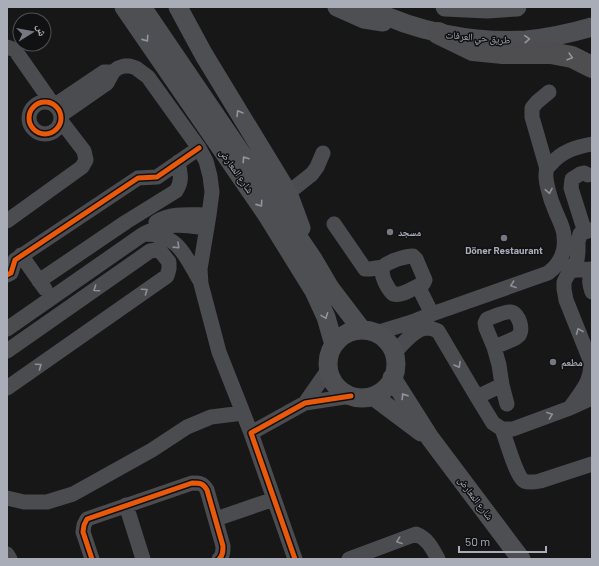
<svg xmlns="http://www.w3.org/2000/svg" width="599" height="566" viewBox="0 0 599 566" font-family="Barlow,'Noto Naskh Arabic',sans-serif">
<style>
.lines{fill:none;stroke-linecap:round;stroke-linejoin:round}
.minor{stroke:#4b4c50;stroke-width:15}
.major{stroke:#4d4f52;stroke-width:19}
.highway{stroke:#4e4e51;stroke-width:22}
.cycleway-casing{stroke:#111113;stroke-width:8}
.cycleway{stroke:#e8590c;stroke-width:5}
.oneway{stroke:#91969e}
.oneway2{stroke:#92959e}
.oneway3{stroke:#8c9099}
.poi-dot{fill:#757880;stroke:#111113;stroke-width:1.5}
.labels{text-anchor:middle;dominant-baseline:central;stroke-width:3;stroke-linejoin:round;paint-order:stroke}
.street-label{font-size:10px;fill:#a8adb8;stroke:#111113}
.poi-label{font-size:10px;font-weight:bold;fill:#a8adb8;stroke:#111113;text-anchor:start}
</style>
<rect width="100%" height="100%" fill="#171717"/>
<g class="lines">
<path class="minor" d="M7,47L15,50L52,103
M29 118a16 16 0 1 1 32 0a16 16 0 1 1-32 0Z
M55,105L104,72H113
M61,115L107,83L113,72L118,68L124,66H130L136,68L148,77L199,148L206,161L210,176L212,192L209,215L200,269L201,284L219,352L251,433L295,559
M547,169L532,117V108L537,102L549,92
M288,193L312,174L317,167L323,153
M7,221L82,167L86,160L84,151L61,121
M156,222C172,212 191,215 209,215
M334,224L365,269H370L383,267
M583,226L571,188L572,179L580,174L584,173L588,175
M145,234C179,234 185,256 200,281
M21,255L45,289
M570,271L576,270L592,269
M592,274C588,279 590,286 592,292
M7,275L11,273L15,260L138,178L157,177L199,148
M39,281L126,222L176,191C183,180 180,174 178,162
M418,286C410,290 402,296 393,294C388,289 378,273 384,266C387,263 391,262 395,260C401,258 407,256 413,256L416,259L425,280L423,284L418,286L432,314
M7,329L142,235C147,232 152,230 157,228C173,223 190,226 207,228
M376,333L412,322L432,314L548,273C560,264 566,252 564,236C564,228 558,218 555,210C551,201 543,177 547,168C548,166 550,165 551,164C562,151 576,147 592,144
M494,347C501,344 511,341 517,337C525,332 519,313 511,312C505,311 493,317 487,319L485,323L486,328L494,347L499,365L502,385L507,404
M7,351L150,251L156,250L161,252L169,262V269L167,276L7,388
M394,353C402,345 414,329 426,328C430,328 434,329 438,331L477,397L493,423L502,429H513L570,408L592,398
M477,397L502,385
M305,403L328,370
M570,408C580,393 594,379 590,360L566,300L564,289V282L567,276L577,260L578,252V242L580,234L590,230
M502,429C506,439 516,476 524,481C529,483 535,482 540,481L592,464
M251,433L305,403L351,396
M7,498L24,502H47L73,494L152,450L187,427L211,417L243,413
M126,505L143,559
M216,519L274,499
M7,554L10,559
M92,559L83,532L84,525L87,519L192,483C200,483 203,483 207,490L223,546C223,551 223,556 219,559
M349,559L416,534C428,539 432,548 438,559"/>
<path class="major" d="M124,7L267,215L314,291L326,317L334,345
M142,7L313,259L330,288L362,330
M178,7L204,55L288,193L301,228
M337,7L364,19L383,22
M367,7C415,32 473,43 526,40C549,38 571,33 592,27
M445,7L487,9L517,7
M328 364a34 34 0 1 1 68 0a34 34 0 1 1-68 0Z
M392,378L430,438L521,559
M373,396L421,432"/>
<path class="highway" d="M438,33L473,50L503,53H551L572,57L592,67"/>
<g class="cycleway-casing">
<path id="cycleway" d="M29 118a16 16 0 1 1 32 0a16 16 0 1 1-32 0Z
M7,275L11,273L15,260L138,178L157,177L199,148
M92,559L83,532L84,525L87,519L192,483C200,483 203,483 207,490L223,546C223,551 223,556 219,559
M295,559L251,433L305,403L351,396"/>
</g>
<use href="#cycleway" class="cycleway"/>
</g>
<defs><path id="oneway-chevron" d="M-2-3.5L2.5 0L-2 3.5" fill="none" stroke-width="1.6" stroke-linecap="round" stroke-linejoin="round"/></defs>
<g class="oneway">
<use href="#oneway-chevron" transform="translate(146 39) rotate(55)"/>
<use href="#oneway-chevron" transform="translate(527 39) rotate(-4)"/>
<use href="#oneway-chevron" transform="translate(239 113) rotate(-121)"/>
<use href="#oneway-chevron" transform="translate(245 159) rotate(-124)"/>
<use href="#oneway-chevron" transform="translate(260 204) rotate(55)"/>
<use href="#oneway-chevron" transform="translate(325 316) rotate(69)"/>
<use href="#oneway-chevron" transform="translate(404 396) rotate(-122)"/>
</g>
<use class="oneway2" href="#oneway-chevron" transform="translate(570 57) rotate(16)"/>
<g class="oneway3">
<use href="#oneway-chevron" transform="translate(549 191) rotate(79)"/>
<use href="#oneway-chevron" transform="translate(177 246) rotate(44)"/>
<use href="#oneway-chevron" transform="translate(513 285) rotate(160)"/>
<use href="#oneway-chevron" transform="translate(96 289) rotate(145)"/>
<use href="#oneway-chevron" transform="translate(145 291) rotate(-35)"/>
<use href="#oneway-chevron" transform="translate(579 331) rotate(-112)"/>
<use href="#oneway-chevron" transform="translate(458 365) rotate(60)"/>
<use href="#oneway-chevron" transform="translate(39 366) rotate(-35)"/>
<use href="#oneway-chevron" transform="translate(550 415) rotate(-20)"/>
<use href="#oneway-chevron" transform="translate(399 541) rotate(160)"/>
</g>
<g class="poi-dot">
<circle cx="390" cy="232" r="4"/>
<circle cx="504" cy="238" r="4"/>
<circle cx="553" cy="362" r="4"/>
</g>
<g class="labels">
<g class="street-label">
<text transform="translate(478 37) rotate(5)">طريق حي العرفات</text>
<text transform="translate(237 171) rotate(55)">شارع المعارض</text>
<text transform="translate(476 498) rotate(53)">شارع المعارض</text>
</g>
<g class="poi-label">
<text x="398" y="232">مسجد</text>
<text x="504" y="250" text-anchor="middle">Döner Restaurant</text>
<text x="561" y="362">مطعم</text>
</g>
</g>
<rect width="599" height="566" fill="none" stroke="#a8adb8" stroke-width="16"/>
<g transform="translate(32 32) rotate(79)"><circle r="19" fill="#111113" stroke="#4d4f55"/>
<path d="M0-3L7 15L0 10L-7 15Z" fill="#757880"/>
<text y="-6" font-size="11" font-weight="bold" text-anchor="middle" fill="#a8adb8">ش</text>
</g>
<path d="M459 546v6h87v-6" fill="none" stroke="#a8adb8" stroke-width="2"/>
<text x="465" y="546" font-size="12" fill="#a8adb8" stroke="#111113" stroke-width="3" paint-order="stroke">50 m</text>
</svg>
